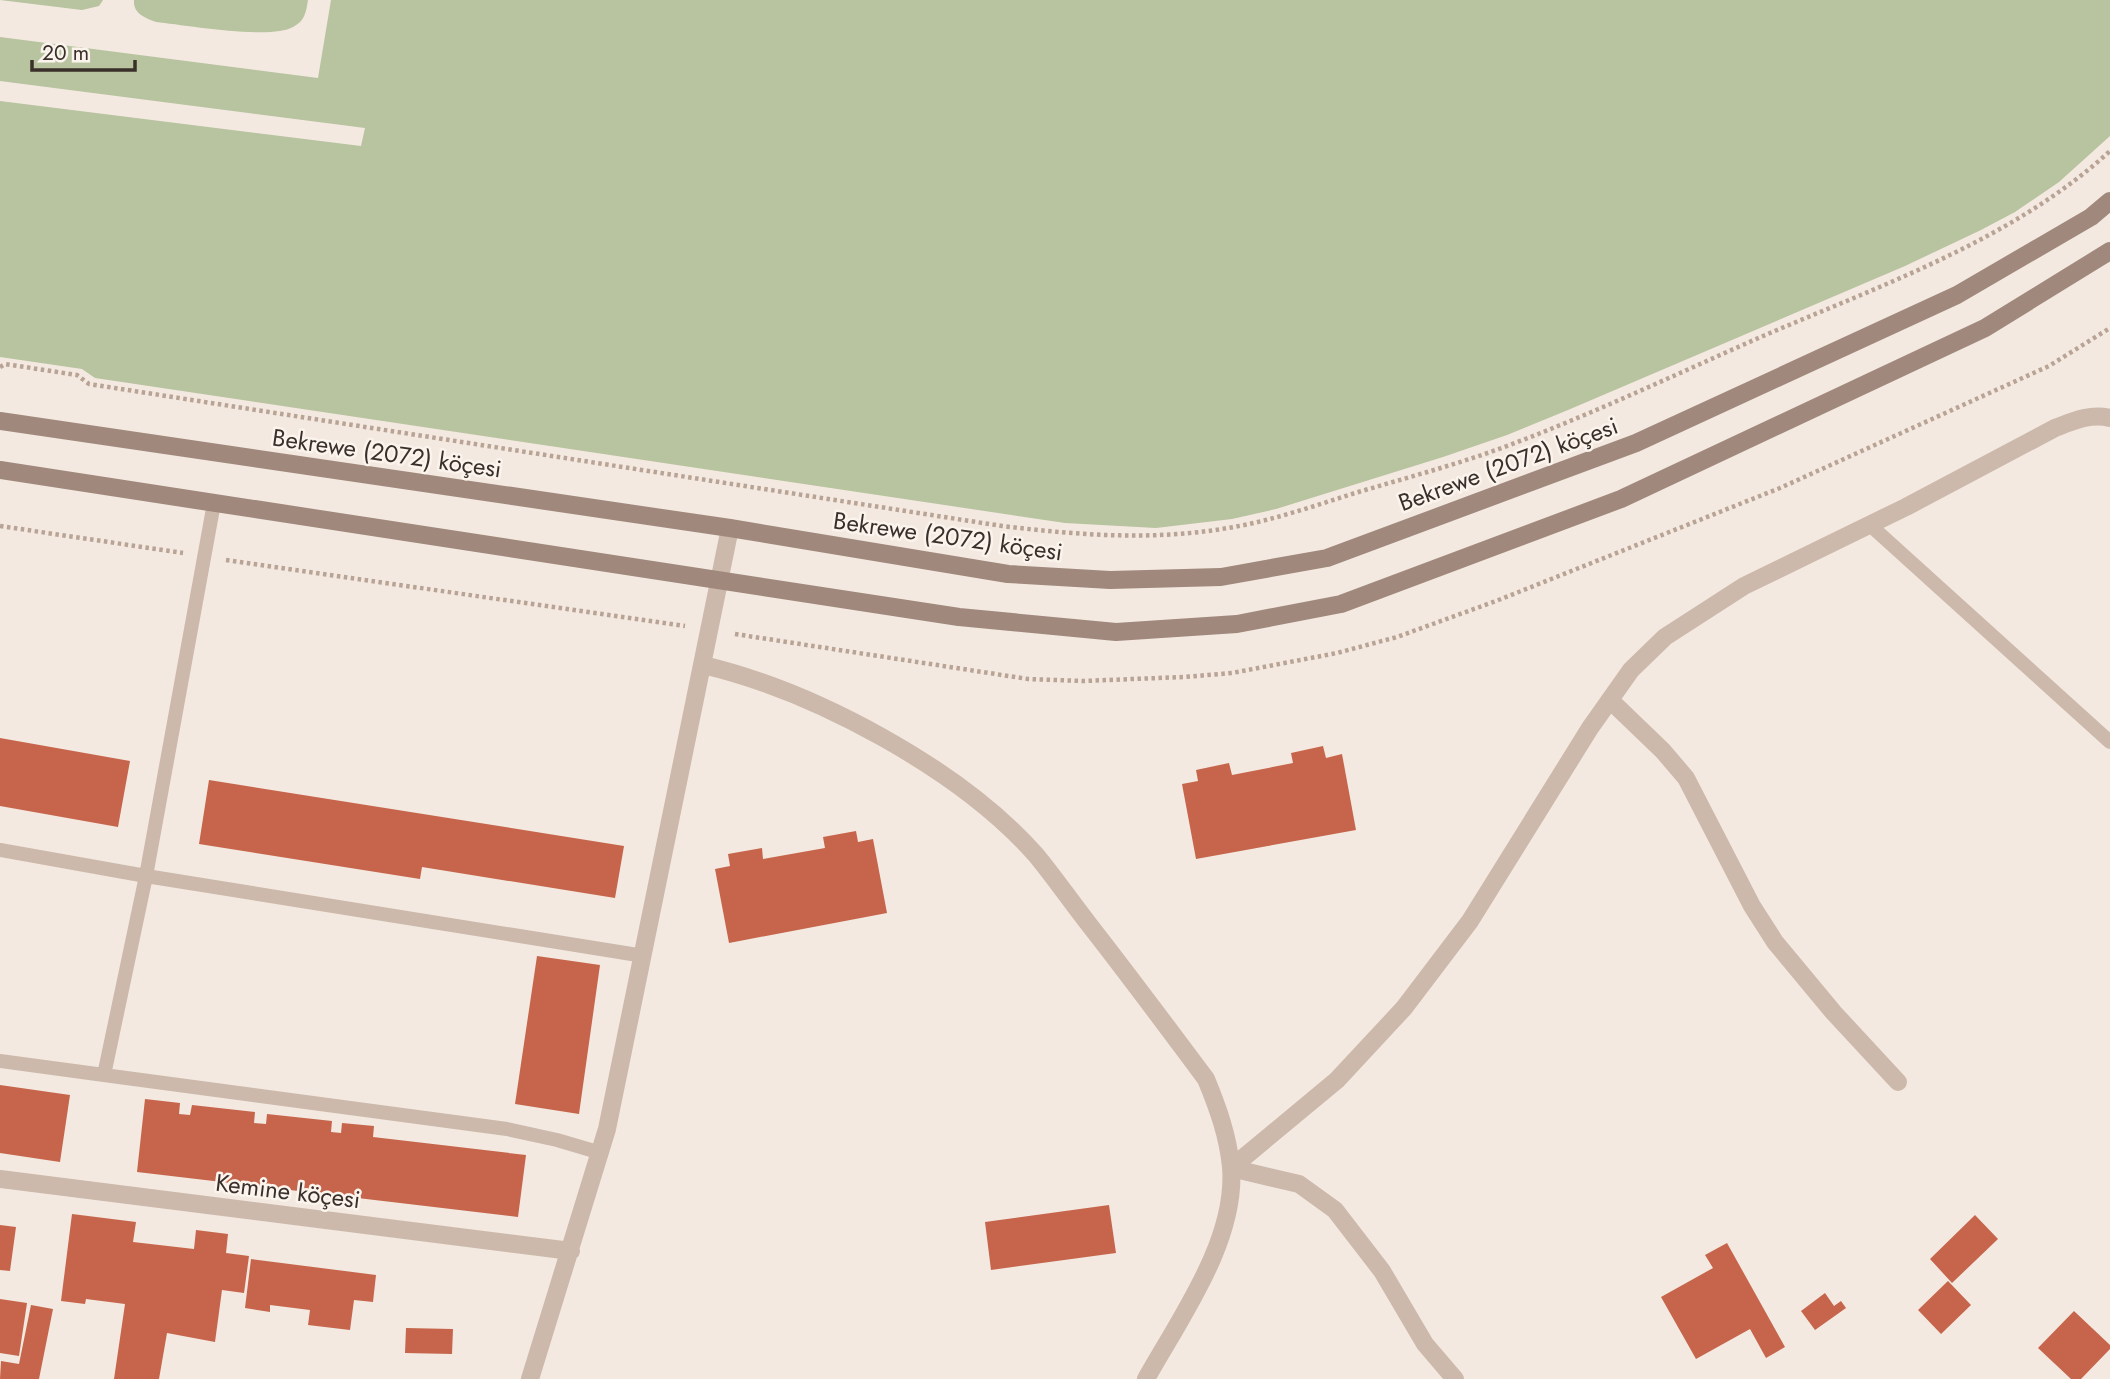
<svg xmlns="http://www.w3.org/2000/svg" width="2110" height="1379" viewBox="0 0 2110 1379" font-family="Jost,sans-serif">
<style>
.green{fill:#b8c39f}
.building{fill:#c6654b}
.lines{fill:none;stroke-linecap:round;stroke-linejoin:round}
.path{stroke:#b8a395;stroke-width:4.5;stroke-dasharray:3.5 3.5;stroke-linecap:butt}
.lane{stroke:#ccb9ab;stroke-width:14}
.street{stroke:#ccb9ab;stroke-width:18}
.secondary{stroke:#a0887c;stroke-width:18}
.labels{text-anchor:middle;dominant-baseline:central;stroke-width:5;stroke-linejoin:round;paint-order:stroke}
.street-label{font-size:24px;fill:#3a2f2a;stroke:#faf4ed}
</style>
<rect width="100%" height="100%" fill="#f3e9e0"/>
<path class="green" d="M0,0H103L99,6L82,10Z
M134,0H308C306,12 305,21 293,27C271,40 185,25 156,22C145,18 133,14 134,0Z
M331,0H2110V136L2059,182L2015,212L1981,230L1905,266L1568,410L1507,435L1443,457L1276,509L1232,519L1156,528L1065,523L95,378L82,369L0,357V101L361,146L365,128L0,81V37L318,78Z"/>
<path class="building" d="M0,738L130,761L118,827L0,806Z
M1323,746L1326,758L1342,754L1356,830L1196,859L1182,784L1198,781L1196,770L1229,763L1232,775L1293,763L1291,753Z
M209,780L624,846L615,898L422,867L420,879L199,844Z
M856,831L858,842L873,839L887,913L729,943L715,869L730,866L728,854L762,848L763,859L825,848L823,837Z
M537,956L600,965L579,1114L515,1104Z
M0,1085L70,1095L60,1162L0,1153Z
M145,1099L180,1103L179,1114L190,1115L192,1105L255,1112L254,1123L266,1124L267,1114L332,1121L331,1132L341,1133L342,1123L374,1126L373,1137L526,1155L518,1217L137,1172Z
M1109,1205L1116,1253L991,1270L985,1222Z
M72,1214L136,1222L133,1242L194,1249L196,1230L228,1234L226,1253L249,1256L244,1293L222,1290L215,1342L167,1333L159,1379H114L125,1304L86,1299L85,1304L61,1301Z
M1975,1215L1998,1239L1952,1283L1930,1259Z
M0,1225L16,1227L10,1271L0,1270Z
M1727,1243L1785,1347L1766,1358L1750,1329L1696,1359L1661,1297L1713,1268L1705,1255Z
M251,1259L376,1275L373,1302L354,1300L350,1330L308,1325L310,1310L270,1305V1312L245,1308Z
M1948,1281L1971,1305L1941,1334L1918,1310Z
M1825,1293L1834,1306L1841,1301L1846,1308L1815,1330L1801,1311Z
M0,1299L27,1303L19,1356L0,1353Z
M31,1305L53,1309L39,1379H0L1,1361L19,1364Z
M2074,1311L2110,1345V1349L2081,1379H2071L2038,1348Z
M406,1328L453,1329L452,1354L405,1353Z"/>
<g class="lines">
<path class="path" d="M0,367L5,364L77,375L89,384L1002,526C1078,535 1152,541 1228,528C1271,521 1314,506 1355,493C1409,477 1463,463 1515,443C1599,411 1681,372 1763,336C1882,285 2014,239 2110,151
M0,526L183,553
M226,560L685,626
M735,634L1028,679L1083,681L1184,677L1232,673L1337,653L1397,637L1496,601L1780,488L2049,366L2110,328"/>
<path class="lane" d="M214,503L146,876L104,1075L507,1129L557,1140L601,1153
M1870,525L2110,742
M0,850L146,876L644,956
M0,1061L104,1075"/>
<path class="street" d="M703,665C814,691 960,769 1036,855C1055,878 1072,903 1091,927C1130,977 1168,1028 1206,1079C1218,1108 1228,1136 1231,1167C1237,1240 1180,1318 1146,1379
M1610,700L1663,751L1686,778L1752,906L1775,942L1834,1013L1898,1082
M1231,1168L1337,1080L1404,1008L1470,921L1590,728L1631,670L1665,637L1744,586L1906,507L2055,428C2073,421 2091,413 2110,418
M1231,1168L1299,1184L1335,1210L1382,1271L1425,1344L1455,1379
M0,1179L571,1251
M530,1379L607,1129L730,528"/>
<path class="secondary" d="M0,421L730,528L1008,574L1110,580L1221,577L1327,558L1636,443L1957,295L2091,217L2110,201
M0,470L959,617L1116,632L1237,624L1341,604L1621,499L1985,328L2110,251"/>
</g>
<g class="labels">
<g class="street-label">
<text transform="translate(387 453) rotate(8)">Bekrewe (2072) köçesi</text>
<text transform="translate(1508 464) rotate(-20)">Bekrewe (2072) köçesi</text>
<text transform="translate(948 536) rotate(8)">Bekrewe (2072) köçesi</text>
<text transform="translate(288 1191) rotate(7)">Kemine köçesi</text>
</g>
</g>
<path d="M32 60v10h103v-10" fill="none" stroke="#3a2f2a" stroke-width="3.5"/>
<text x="42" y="60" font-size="21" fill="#3a2f2a" stroke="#faf4ed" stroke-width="5" paint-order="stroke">20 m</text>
</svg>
